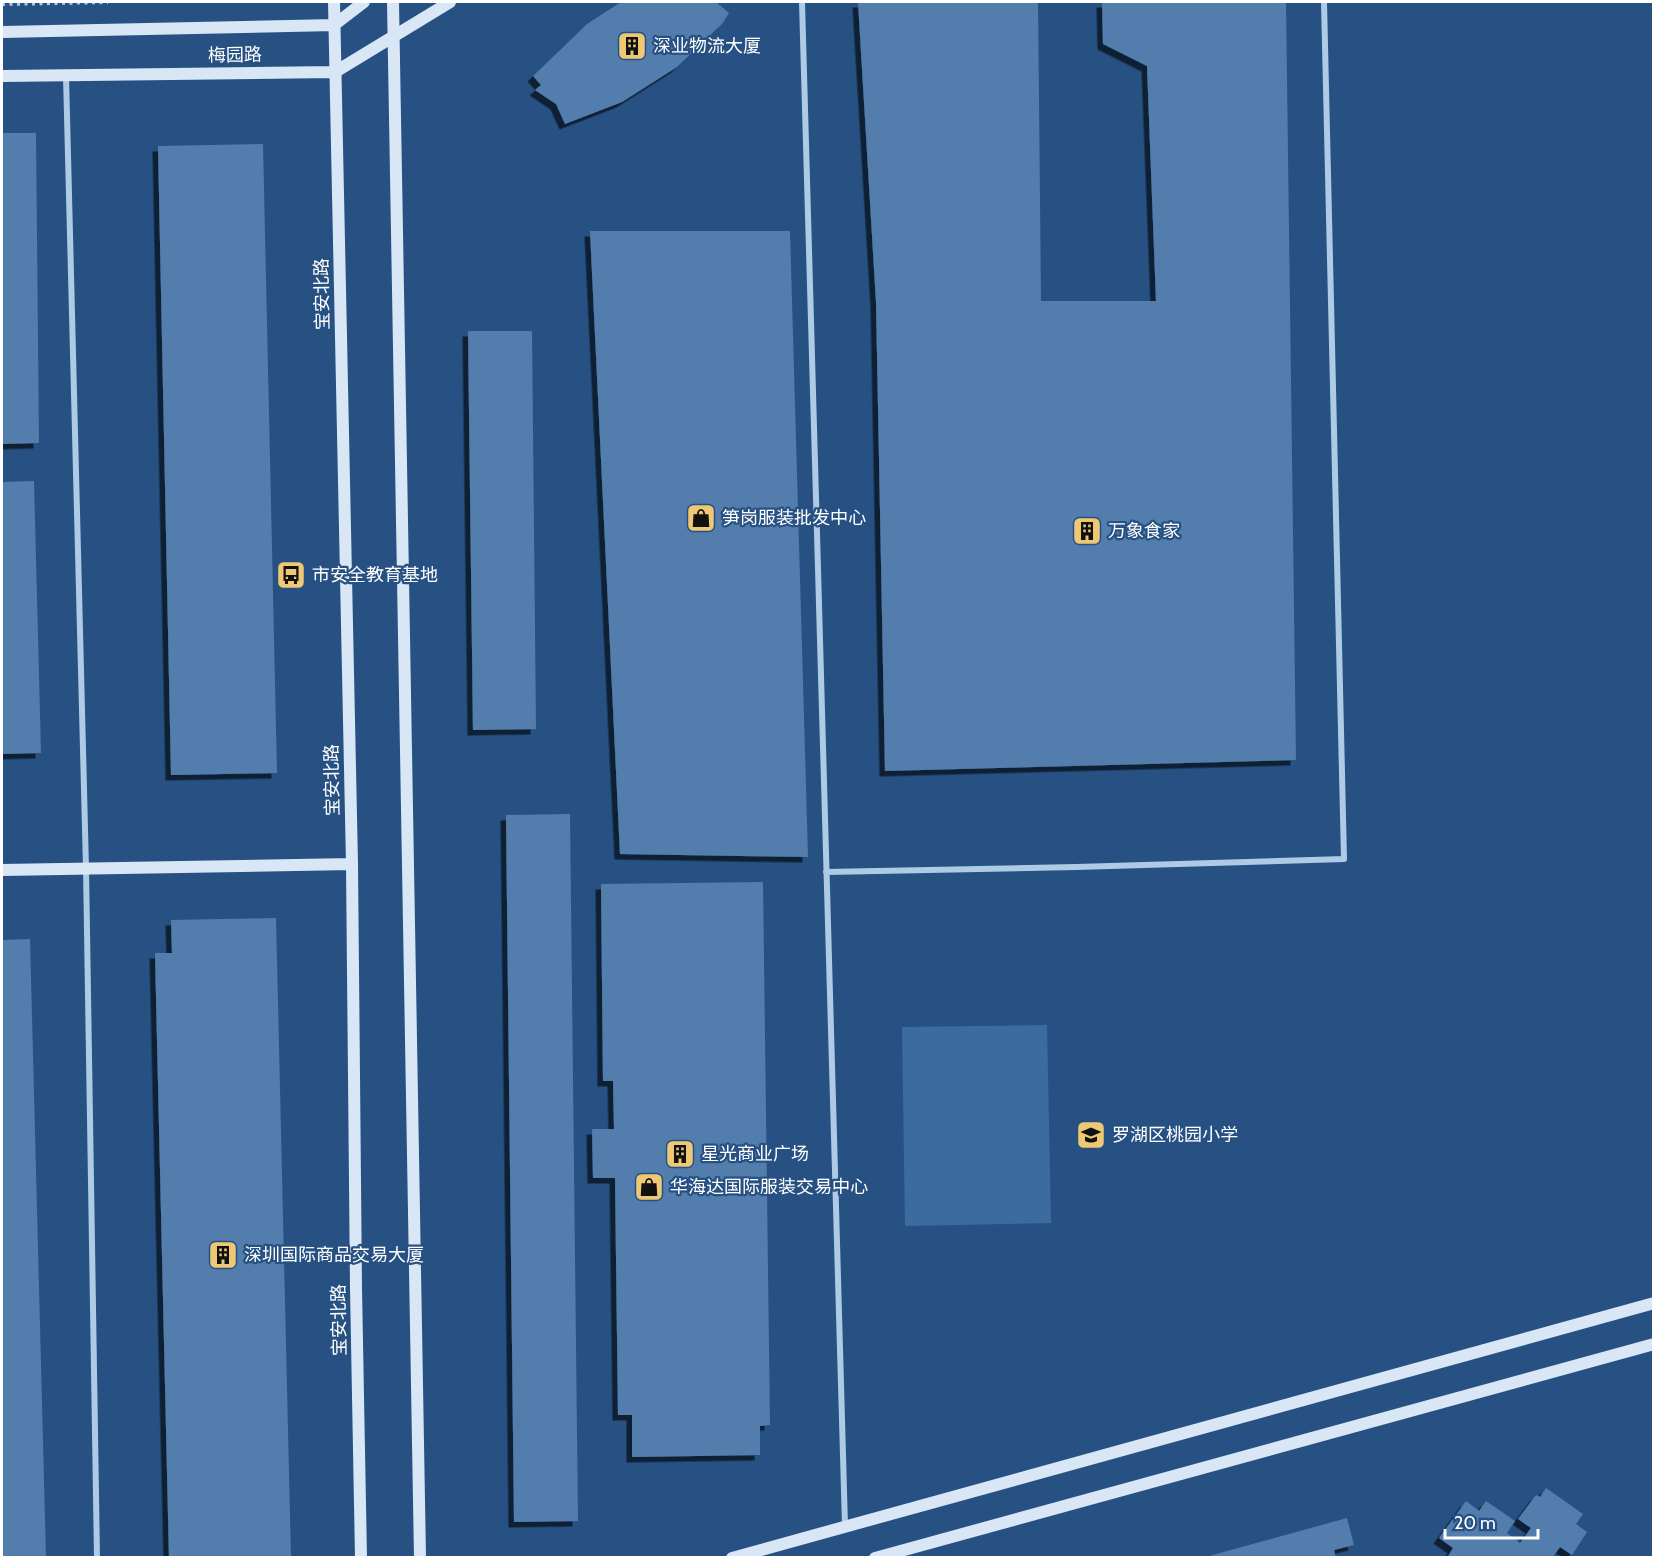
<svg xmlns="http://www.w3.org/2000/svg" width="1655" height="1559" viewBox="0 0 1655 1559" font-family="Cabin,'Noto Sans SC',sans-serif">
<style>
.green{fill:#3b6b9f}
.building{fill:#537dac;filter:url(#shadow)}
.lines{fill:none;stroke-linecap:round;stroke-linejoin:round}
.path{stroke:#afcae7;stroke-width:4;stroke-dasharray:3 4.5;stroke-linecap:butt}
.street{stroke:#afcae7;stroke-width:6}
.secondary{stroke:#d9e6f6;stroke-width:12}
.labels{text-anchor:middle;dominant-baseline:central;stroke-width:4.5;stroke-linejoin:round;paint-order:stroke}
.poi-label{font-size:18px;fill:#fff;stroke:#275182;text-anchor:start}
.street-label{font-size:18px;fill:#fff;stroke:#275182}
</style>
<defs>
<filter id="shadow"><feDropShadow dx="-5.5" dy="5.5" stdDeviation="0" flood-color="#0009"/></filter>
</defs>
<rect width="100%" height="100%" fill="#275182"/>
<path class="green" d="M1047,1025L1051,1223L905,1226L902,1027Z"/>
<path class="building" d="M621,2H716L729,13L722,24L677,67L622,102L565,124L556,104L535,90L541,85L533,76L587,24Z
M858,2H1038L1041,301H1156L1147,66L1103,44L1102,2H1286L1296,760L885,771L876,302Z
M2,133H36L39,443L2,444Z
M263,144L277,773L171,775L158,146Z
M590,231H790L808,857L620,854Z
M468,331H532L536,729L473,730Z
M34,481L41,753L2,754V482Z
M570,814L578,1521L514,1522L506,815Z
M763,882L770,1425L760,1426V1455L632,1457V1415H618L615,1178H593L592,1129H614L613,1081H603L601,884Z
M276,918L291,1558H169L155,953H172L171,920Z
M30,939L46,1558H2V940Z
M1546,1488L1583,1514L1576,1524L1587,1532L1572,1555L1560,1547L1552,1558H1447L1453,1548L1439,1538L1466,1501L1479,1511L1486,1501L1515,1521L1507,1533L1520,1543L1531,1528L1518,1519L1536,1495L1540,1497Z
M1347,1518L1354,1545L1334,1550L1336,1558H1202Z"/>
<g class="lines">
<path class="path" d="M2,4L108,2"/>
<path class="street" d="M802,2L845,1526
M66,76L86,868L97,1558
M826,872L1076,867L1344,859L1324,2"/>
<path class="secondary" d="M334,2L352,864L356,1288L361,1558
M393,2L420,1558
M2,32L334,25L364,2
M2,76L335,72L450,2
M2,870L352,864
M732,1558L1654,1303
M875,1558L1654,1344"/>
</g>
<defs>
<g id="building-square" transform="scale(1.5)"><rect x="-9" y="-9" width="18" height="18" rx="4" fill="#efc874" stroke="#275182"/><path d="M-4-6H4V6H1V3H-1V6H-4ZM-2.5-4.3h1.7v1.8h-1.7ZM.8-4.3h1.7v1.8H.8ZM-2.5-1h1.7V.8h-1.7ZM.8-1h1.7V.8H.8Z" fill="#111"/></g>
<g id="shop-square" transform="scale(1.5)"><rect x="-9" y="-9" width="18" height="18" rx="4" fill="#efc874" stroke="#275182"/><path d="M-5-2.5h2.3a2.7 3.5 0 0 1 5.4 0H5L5.5 6h-11ZM-1.5-2.5h3a1.5 2.3 0 0 0-3 0Z" fill="#111"/></g>
<g id="bus-square" transform="scale(1.5)"><rect x="-9" y="-9" width="18" height="18" rx="4" fill="#efc874" stroke="#275182"/><path d="M-5-6H5V4H4V6H2V4H-2V6H-4V4H-5ZM-3.5-4V0h7V-4ZM-3.5 1.2v1.5H-2V1.2ZM2 1.2v1.5H3.5V1.2Z" fill="#111"/></g>
<g id="school-square" transform="scale(1.5)"><rect x="-9" y="-9" width="18" height="18" rx="4" fill="#efc874" stroke="#275182"/><path d="M0-5L7-2L0 1L-7-2ZM-4 1L0 2.5L4 1V4Q0 6-4 4Z" fill="#111"/></g>
</defs>
<g fill-rule="evenodd">
<use href="#building-square" x="632" y="46"/>
<use href="#shop-square" x="701" y="518"/>
<use href="#building-square" x="1087" y="531"/>
<use href="#bus-square" x="291" y="575"/>
<use href="#school-square" x="1091" y="1135"/>
<use href="#building-square" x="680" y="1154"/>
<use href="#shop-square" x="649" y="1187"/>
<use href="#building-square" x="223" y="1255"/>
</g>
<g class="labels">
<g class="poi-label">
<text x="653" y="46">深业物流大厦</text>
<text x="722" y="518">笋岗服装批发中心</text>
<text x="1108" y="531">万象食家</text>
<text x="312" y="575">市安全教育基地</text>
<text x="1112" y="1135">罗湖区桃园小学</text>
<text x="701" y="1154">星光商业广场</text>
<text x="670" y="1187">华海达国际服装交易中心</text>
<text x="244" y="1255">深圳国际商品交易大厦</text>
</g>
<g class="street-label">
<text transform="translate(235 55) rotate(-1)">梅园路</text>
<text transform="translate(322 294) rotate(-91)">宝安北路</text>
<text transform="translate(332 780) rotate(-91)">宝安北路</text>
<text transform="translate(339 1320) rotate(-91)">宝安北路</text>
</g>
</g>
<rect width="1655" height="1559" fill="none" stroke="#ffffff" stroke-width="6"/>
<path d="M1445 1529v9h93v-9" fill="none" stroke="#ffffff" stroke-width="3"/>
<text x="1454" y="1529" font-size="18" fill="#ffffff" stroke="#275182" stroke-width="4.5" paint-order="stroke">20 m</text>
</svg>
